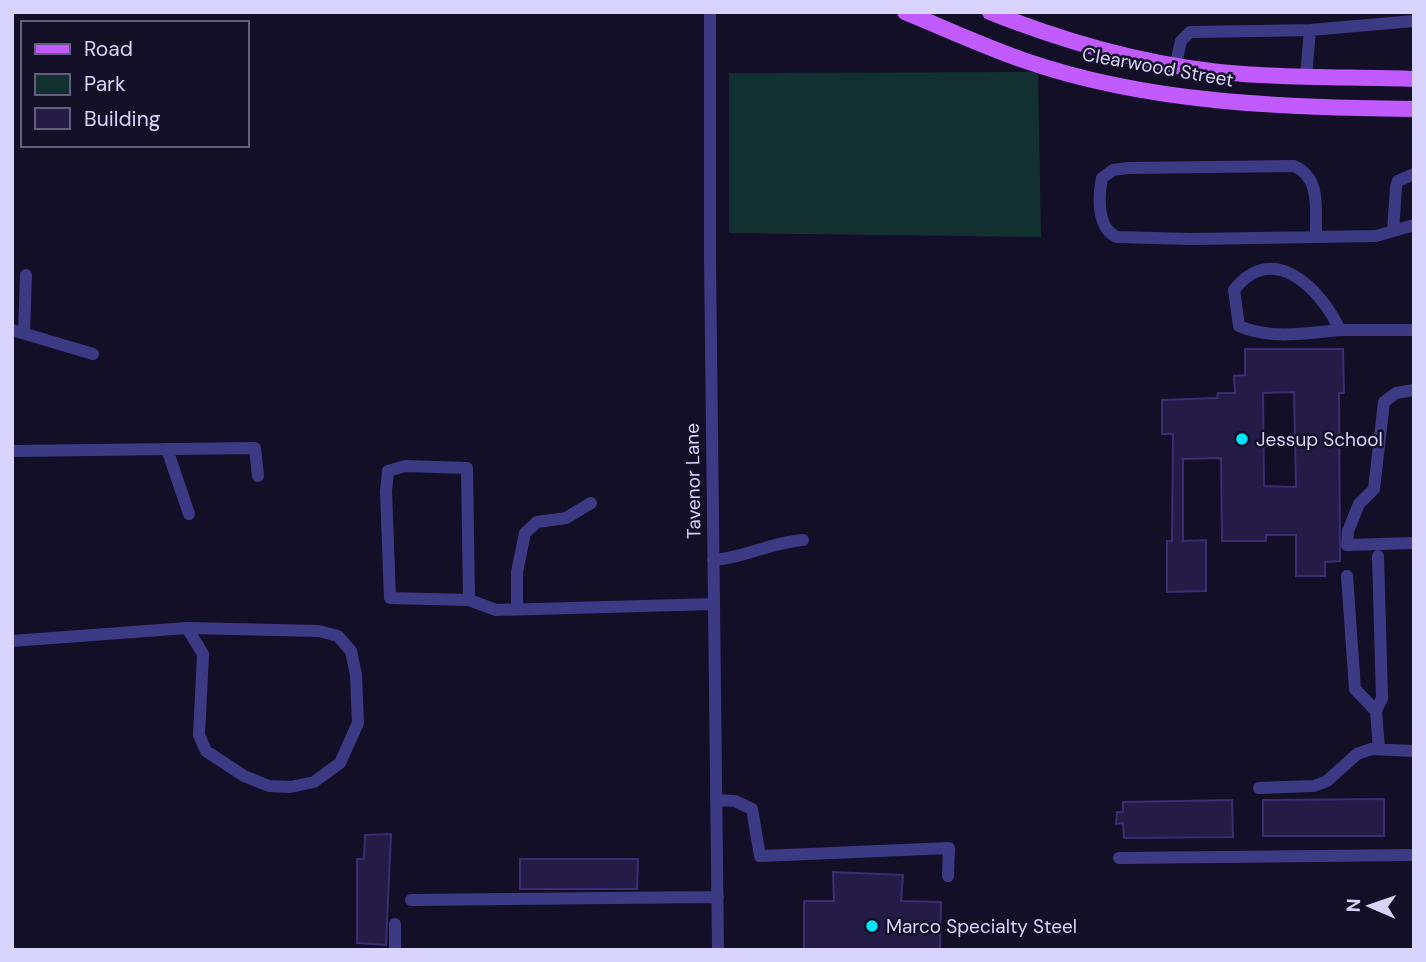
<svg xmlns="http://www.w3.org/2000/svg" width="1426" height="962" viewBox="0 0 1426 962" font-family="'DM Sans',sans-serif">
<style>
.green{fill:#12302f}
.building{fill:#241b47;stroke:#3b2d73;stroke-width:2;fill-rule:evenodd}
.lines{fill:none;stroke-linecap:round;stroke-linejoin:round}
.minor{stroke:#3d3a85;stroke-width:12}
.major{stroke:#c25bff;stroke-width:16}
.poi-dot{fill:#00e5ff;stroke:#130f26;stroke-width:2.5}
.labels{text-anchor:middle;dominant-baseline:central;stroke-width:5;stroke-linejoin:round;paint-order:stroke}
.street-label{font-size:19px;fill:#d9d4ff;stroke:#130f26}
.poi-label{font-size:19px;fill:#d9d4ff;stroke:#130f26;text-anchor:start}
</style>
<rect width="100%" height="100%" fill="#130f26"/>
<path class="green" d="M1038,72L1041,237L729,233V73Z"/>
<path class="building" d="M1245,349H1343L1344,393H1339L1340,561L1325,562V576H1296V535H1266V541H1222L1221,458L1183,459V541L1206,540V591L1167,592V541H1172L1173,434H1162V400L1217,398L1218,393H1235L1234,376L1245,375ZM1294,392L1296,487L1264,486L1263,393Z
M1384,799V836H1263V800Z
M1232,800L1233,837L1124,838L1123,823L1116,824L1117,812H1123V802Z
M391,834L386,945L357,943V859H364L365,835Z
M520,859H638L637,889H520Z
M833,872L903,875L901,901L941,902L940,950H804V901H834Z"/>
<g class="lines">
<path class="minor" d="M710,12V258L718,950
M1176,63L1181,41L1190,32L1310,30L1414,21
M1306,76L1310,30
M1393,231L1396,187L1398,181L1414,174
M1316,236C1315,211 1322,178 1294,166L1128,168L1113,170L1102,178C1098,196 1097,229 1117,237L1191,239L1376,236L1414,225
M12,330L93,354
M1340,330C1305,333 1272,340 1239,326L1234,290C1273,240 1321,289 1340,330H1414
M24,333L26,275
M1414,390L1396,393L1384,402L1374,489L1359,504L1348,531L1347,545L1414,543
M167,449L189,514
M12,451L255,448L258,476
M713,560C745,558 771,542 803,540
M1347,576L1355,689L1376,711L1379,749
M469,600L467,468L405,466L388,471L386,491L390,598L469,600L496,610L714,604
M517,609V572L525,533L537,522L566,518L591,503
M12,641L187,628L319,631L338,636L351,651L356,675L358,723L340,763L314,782L290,787L269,786L244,776L206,751L199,735L203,654L187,628
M1376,711L1382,698L1378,556
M1259,788L1314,786L1327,781L1357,754L1371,749L1414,751
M716,800L735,801L752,809L760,856L949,848L948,876
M1119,858L1414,855
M411,900L718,897
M395,924V950"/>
<path class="major" d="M905,12C944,28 983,46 1023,60C1149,104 1283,107 1414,109
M990,12C1070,44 1158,68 1243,74C1300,78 1357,77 1414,79"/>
</g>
<g class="poi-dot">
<circle cx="1242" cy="439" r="7"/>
<circle cx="872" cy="926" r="7"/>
</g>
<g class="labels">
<g class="street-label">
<text transform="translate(1158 67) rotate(10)">Clearwood Street</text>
<text transform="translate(693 481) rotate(-91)">Tavenor Lane</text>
</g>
<g class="poi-label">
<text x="1256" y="439">Jessup School</text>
<text x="886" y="926">Marco Specialty Steel</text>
</g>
</g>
<rect width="1426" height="962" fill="none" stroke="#d9d4ff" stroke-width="28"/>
<rect x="21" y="21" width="228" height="126" fill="#130f26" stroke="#625e7d" stroke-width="2"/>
<rect x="35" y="44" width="35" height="10" fill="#c25bff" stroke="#625e7d" stroke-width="2"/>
<text x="84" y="56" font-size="21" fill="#d9d4ff">Road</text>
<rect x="35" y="74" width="35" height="21" fill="#12302f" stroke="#625e7d" stroke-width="2"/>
<text x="84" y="91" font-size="21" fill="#d9d4ff">Park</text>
<rect x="35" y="108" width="35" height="21" fill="#241b47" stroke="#625e7d" stroke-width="2"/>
<text x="84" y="126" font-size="21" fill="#d9d4ff">Building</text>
<g transform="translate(1370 906) rotate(272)" stroke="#130f26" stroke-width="5" paint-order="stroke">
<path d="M0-5L12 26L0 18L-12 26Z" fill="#d9d4ff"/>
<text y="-10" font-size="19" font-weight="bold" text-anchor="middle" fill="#d9d4ff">N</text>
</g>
</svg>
